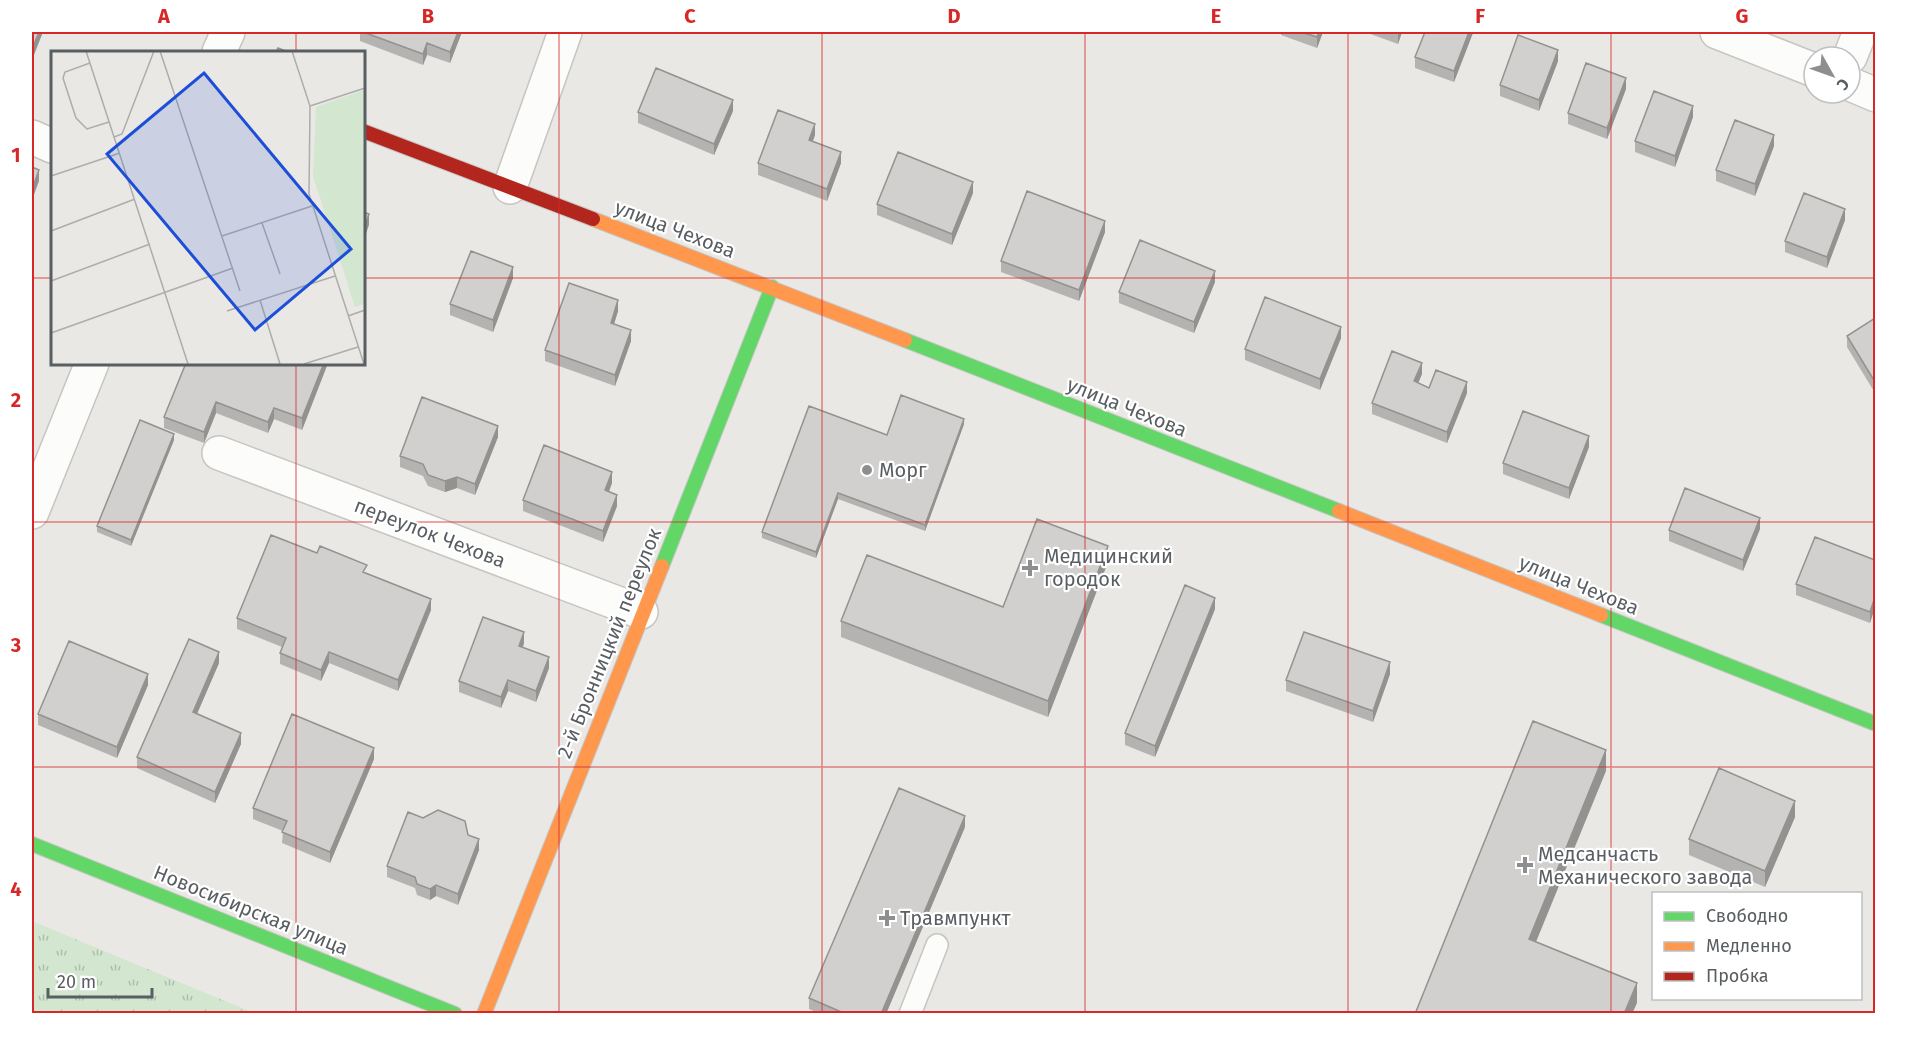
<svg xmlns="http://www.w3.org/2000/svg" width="1907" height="1045" viewBox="0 0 1907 1045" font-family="'Fira Sans',sans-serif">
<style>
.park{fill:url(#park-tufts)}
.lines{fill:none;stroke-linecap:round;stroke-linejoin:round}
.lane-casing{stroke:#c5c5c4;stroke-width:24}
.street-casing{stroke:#c5c5c4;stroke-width:36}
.fast-casing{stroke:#c6c6c6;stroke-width:16}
.slow-casing{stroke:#c6c6c6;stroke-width:16}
.jam-casing{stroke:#c6c6c6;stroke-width:16}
.lane{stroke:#fcfcfb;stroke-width:21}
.street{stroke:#fcfcfb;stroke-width:33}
.fast{stroke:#63d668;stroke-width:14}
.slow{stroke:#ff974d;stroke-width:14}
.jam{stroke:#b3261e;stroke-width:14}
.wall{fill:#b4b3b1}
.shaded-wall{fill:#929290}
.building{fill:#d1d0ce;stroke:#929290;stroke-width:1.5}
.grid{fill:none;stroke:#d62828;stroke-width:1.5;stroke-opacity:0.55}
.poi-dot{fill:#8c8e90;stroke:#fff;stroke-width:2}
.labels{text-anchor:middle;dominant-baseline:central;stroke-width:4.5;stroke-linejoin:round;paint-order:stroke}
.street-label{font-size:20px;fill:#595e62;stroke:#fff}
.poi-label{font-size:20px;fill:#595e62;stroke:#fff;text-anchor:start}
.inset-road{fill:none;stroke:#acadac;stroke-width:1.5}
.view{fill:#1d4ed8;fill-opacity:0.15;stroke:#1d4ed8;stroke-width:3}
.inset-edge{fill:none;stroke:#595e62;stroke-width:3}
.neatline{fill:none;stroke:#d62828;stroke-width:2}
.grid-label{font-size:20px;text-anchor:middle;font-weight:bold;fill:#d62828}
</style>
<defs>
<pattern id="park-tufts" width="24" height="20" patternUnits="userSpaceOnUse" patternTransform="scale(1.5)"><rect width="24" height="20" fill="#d3e6cf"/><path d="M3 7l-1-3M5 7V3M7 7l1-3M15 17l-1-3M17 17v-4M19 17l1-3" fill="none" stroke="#aebeab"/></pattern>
</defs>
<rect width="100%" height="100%" fill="#eae8e4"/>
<path class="park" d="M32,921L51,929L254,1013H32Z"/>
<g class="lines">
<g class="lane-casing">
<path id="lane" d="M910,1014L937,945"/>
</g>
<g class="street-casing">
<path id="street" d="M1717,32L1814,70
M219,52L228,32
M1850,57L1860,32
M1850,84L1876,95
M32,137L52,146
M510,187L565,32
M219,453L641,612
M32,512L92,363"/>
</g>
<g class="fast-casing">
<path id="fast" d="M905,340L1339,511
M662,566L772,287
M1601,615L1876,724
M32,844L455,1014"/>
</g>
<g class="slow-casing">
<path id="slow" d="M593,219L905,340
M1339,511L1601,615
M484,1014L662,566"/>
</g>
<g class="jam-casing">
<path id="jam" d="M363,131L593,219"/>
</g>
<use href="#lane" class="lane"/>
<use href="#street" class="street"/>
<use href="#fast" class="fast"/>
<use href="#slow" class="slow"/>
<use href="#jam" class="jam"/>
</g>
<path class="wall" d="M360,32H462L450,63L427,55L423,65L360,41Z
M1281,32H1323L1317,48L1281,35Z
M1365,32H1402L1398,44Z
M1473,32L1454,82L1415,68V57Z
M1558,61L1539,111L1500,96V85Z
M1626,89L1607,139L1568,124V113Z
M733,111L714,155L638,123V112Z
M1693,117L1675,167L1635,152V141Z
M815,135L813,141L841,163L827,201L758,175V163Z
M1774,146L1755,196L1716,181V170Z
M973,193L952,245L877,215V204Z
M1845,220L1827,268L1785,252V241Z
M1105,232L1079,301L1001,272V261Z
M513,278L493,332L450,315V304Z
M1215,282L1194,333L1119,303V292Z
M618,311L614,324L631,341L615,386L545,361V350Z
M1875,318V393L1847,347V336Z
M1341,338L1320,390L1245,360V349Z
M328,363L302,430L274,419L268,433L216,413L204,443L164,428V417Z
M1422,374L1418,383L1429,388L1467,393L1447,443L1372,414V403Z
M964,424L925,531L838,499L816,558L762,538V532L887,435Z
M498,437L475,495L457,488L445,492L428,486L423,476L400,467V456Z
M174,440L131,546L97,532V526Z
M1589,447L1569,499L1503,474V463Z
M612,483L609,492L617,506L603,542L523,511V500Z
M1760,529L1743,571L1669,541V530Z
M1875,560L1870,623L1796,595V584Z
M1108,562L1048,717L841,637V621L1003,607Z
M367,574L431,610L398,691L329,663L321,681L280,664V653L282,647L237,629V618Z
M1215,609L1155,757L1125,745V733Z
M524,643L523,647L549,668L536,702L508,691L501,708L459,692V681Z
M219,663L197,714L241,744L215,803L137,768V757Z
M1390,674L1373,722L1286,691V680Z
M148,685L117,758L38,725V714Z
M374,759L330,863L282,843L283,831L253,819V808Z
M1795,817L1765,887L1689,855V839Z
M965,827L886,1014H820L809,1009V998Z
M468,835L479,850L458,905L436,896L430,900L417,895L415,888L387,877V866Z"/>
<path class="shaded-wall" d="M39,32H43L32,60V49Z
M458,32H462L450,63V52Z
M1319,32H1323L1317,48V37Z
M1398,32H1402L1398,44Z
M1469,32H1473V33L1454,82V71Z
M427,43V55L423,65V54Z
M1558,50V61L1539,111V100Z
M1626,78V89L1607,139V128Z
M733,100V111L714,155V144Z
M1693,106V117L1675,167V156Z
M815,124V135L809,151V140Z
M1774,135V146L1755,196V184Z
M841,152V163L827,201V189Z
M39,170V181L32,200V189Z
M973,182V193L952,245V234Z
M1845,209V220L1827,268V257Z
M369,214V225L363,242V231Z
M1105,221V232L1079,301V290Z
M513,267V278L493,332V320Z
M1215,271V282L1194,333V322Z
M618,300V311L611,334V323Z
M1341,327V338L1320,390V379Z
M631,330V341L615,386V375Z
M324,363H328L302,430V418Z
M1422,363V374L1414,393V381Z
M1467,382V393L1447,443V432Z
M216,402V413L204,443V432Z
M274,408V419L268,433V422Z
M964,419V424L925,531V525Z
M498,426V437L475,495V484Z
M174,434V440L131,546V540Z
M1589,436V447L1569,499V488Z
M612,472V483L605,501V490Z
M457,477V488L445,492V481Z
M838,493V499L816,558V552Z
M617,495V506L603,542V531Z
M1760,518V529L1743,571V560Z
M1108,546V562L1048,717V701Z
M1875,597V608L1870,623V612Z
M1215,598V609L1155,757V746Z
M431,599V610L398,691V680Z
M524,632V643L519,657V646Z
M219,652V663L193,723V712Z
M329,652V663L321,681V670Z
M549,657V668L536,702V691Z
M1390,662V674L1373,722V711Z
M148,674V685L117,758V747Z
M508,680V691L501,708V697Z
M241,733V744L215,803V792Z
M374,748V759L330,863V852Z
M1606,750V771L1529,959V939Z
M1795,801V817L1765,887V871Z
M965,816V827L886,1014H881Z
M479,839V850L458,905V894Z
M436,885V896L430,900V889Z
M1637,983V1003L1632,1014H1624Z"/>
<path class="building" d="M32,32H39L32,49Z
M363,32H458L450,52L427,43L423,54Z
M1301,32H1319L1317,37Z
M1425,32H1469L1454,71L1415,57Z
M1518,35L1558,50L1539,100L1500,85Z
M278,48L288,52H276Z
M1586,63L1626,78L1607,128L1568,113Z
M656,68L733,100L714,144L638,112Z
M1654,91L1693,106L1675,156L1635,141Z
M778,110L815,124L809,140L841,152L827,189L758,163Z
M1735,120L1774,135L1755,184L1716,170Z
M898,152L973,182L952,234L877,204Z
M32,167L39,170L32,189Z
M1027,191L1105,221L1079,290L1001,261Z
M1804,193L1845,209L1827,257L1785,241Z
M363,212L369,214L363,231Z
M1140,240L1215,271L1194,322L1119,292Z
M471,251L513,267L493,320L450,304Z
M569,283L618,300L611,323L631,330L615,375L545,350Z
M1265,297L1341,327L1320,379L1245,349Z
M1875,318V382L1847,336Z
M1392,351L1422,363L1414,381L1429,388L1436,370L1467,382L1447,432L1372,403Z
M186,363H324L302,418L274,408L268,422L216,402L204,432L164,417Z
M901,395L964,419L925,525L838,493L816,552L762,532L809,406L887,435Z
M422,397L498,426L475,484L457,477L445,481L428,475L423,464L400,456Z
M1523,411L1589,436L1569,488L1503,463Z
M140,420L174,434L131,540L97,526Z
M544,445L612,472L605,490L617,495L603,531L523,500Z
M1685,488L1760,518L1743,560L1669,530Z
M1037,519L1108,546L1048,701L841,621L867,555L1003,607Z
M271,535L317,553L320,546L367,565L363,572L431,599L398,680L329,652L321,670L280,653L286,638L237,618Z
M1815,537L1875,560V597L1870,612L1796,584Z
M1185,585L1215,598L1155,746L1125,733Z
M483,617L524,632L519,646L549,657L536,691L508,680L501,697L459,681Z
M1304,632L1390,662L1373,711L1286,680Z
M189,639L219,652L193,712L241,733L215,792L137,757Z
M69,641L148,674L117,747L38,714Z
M292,714L374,748L330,852L282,832L287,821L253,808Z
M1533,721L1606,750L1529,939L1637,983L1624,1014H1415Z
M1719,768L1795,801L1765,871L1689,839Z
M899,788L965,816L881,1014H846L809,998Z
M438,810L465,821L468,835L479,839L458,894L436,885L430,889L417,884L415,877L387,866L408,812L423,818Z"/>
<path class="grid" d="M296,32V52M559,32V1014M822,32V1014M1085,32V1014M1348,32V1014M1611,32V1014M32,278H52M363,278H1876M296,363V1014M32,522H1876M32,767H1876"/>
<g class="poi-dot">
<circle cx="867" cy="470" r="6"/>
<path d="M1027 559h6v6h6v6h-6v6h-6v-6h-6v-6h6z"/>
<path d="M1522 856h6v6h6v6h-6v6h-6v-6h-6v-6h6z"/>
<path d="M884 909h6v6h6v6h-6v6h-6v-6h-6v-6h6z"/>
</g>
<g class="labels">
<g class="street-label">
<text transform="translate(675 229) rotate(21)">улица Чехова</text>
<text transform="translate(1127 407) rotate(22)">улица Чехова</text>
<text transform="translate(430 533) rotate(21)">переулок Чехова</text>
<text transform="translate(1579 585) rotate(22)">улица Чехова</text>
<text transform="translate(609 643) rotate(-68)">2-й Бронницкий переулок</text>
<text transform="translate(251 910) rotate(22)">Новосибирская улица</text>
</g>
<g class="poi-label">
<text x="879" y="470">Морг</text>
<text x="1044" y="556">Медицинский<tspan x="1044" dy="23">городок</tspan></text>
<text x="1538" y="854">Медсанчасть<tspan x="1538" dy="23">Механического завода</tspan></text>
<text x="900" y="918">Травмпункт</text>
</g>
</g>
<g transform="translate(51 51)">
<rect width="314" height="314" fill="#eae8e4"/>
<path d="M313,39V253L304,256L262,125L265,56Z" fill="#d3e6cf"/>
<path class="inset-road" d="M35,0L137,313M109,0L189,240M241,0L259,55L258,143L313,313M39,12L14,21L12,27L25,67L36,78L58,71M259,55L314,37M63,86L71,83L103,0M0,125L69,102M211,172L229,223M0,180L84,148M171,185L261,155M0,230L99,193M209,249L229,313M176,260L284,225M297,265L314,259M0,282L182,217M253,313L307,296"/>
<path class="view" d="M153,22L300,198L204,279L56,103Z"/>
<rect width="314" height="314" class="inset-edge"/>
</g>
<rect width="1907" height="1045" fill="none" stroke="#ffffff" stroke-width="66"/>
<rect x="1652" y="892" width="210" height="108" fill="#ffffff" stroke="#bdbfc0" stroke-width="1.5"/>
<rect x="1664" y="912" width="30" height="9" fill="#63d668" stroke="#bdbfc0" stroke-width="1.5"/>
<text x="1706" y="922" font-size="18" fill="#595e62">Свободно</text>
<rect x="1664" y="942" width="30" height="9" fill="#ff974d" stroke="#bdbfc0" stroke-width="1.5"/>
<text x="1706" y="952" font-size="18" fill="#595e62">Медленно</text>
<rect x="1664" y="972" width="30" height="9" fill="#b3261e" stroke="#bdbfc0" stroke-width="1.5"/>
<text x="1706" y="982" font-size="18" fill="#595e62">Пробка</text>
<g transform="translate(1832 75) rotate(130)"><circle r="28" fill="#ffffff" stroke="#bdbfc0" stroke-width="1.5"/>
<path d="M0-4.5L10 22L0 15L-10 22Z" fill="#8c8e90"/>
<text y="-9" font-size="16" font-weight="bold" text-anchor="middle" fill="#595e62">С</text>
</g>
<path d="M48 988v9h104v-9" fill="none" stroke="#595e62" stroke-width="3"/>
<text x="57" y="988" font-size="18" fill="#595e62" stroke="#ffffff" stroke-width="4.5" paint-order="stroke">20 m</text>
<rect x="33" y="33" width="1841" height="979" class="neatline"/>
<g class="grid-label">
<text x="164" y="23">A</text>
<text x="428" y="23">B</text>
<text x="690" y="23">C</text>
<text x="954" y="23">D</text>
<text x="1216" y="23">E</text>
<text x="1480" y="23">F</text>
<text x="1742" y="23">G</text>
<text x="16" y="162">1</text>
<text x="16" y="407">2</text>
<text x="16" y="652">3</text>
<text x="16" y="896">4</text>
</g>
</svg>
